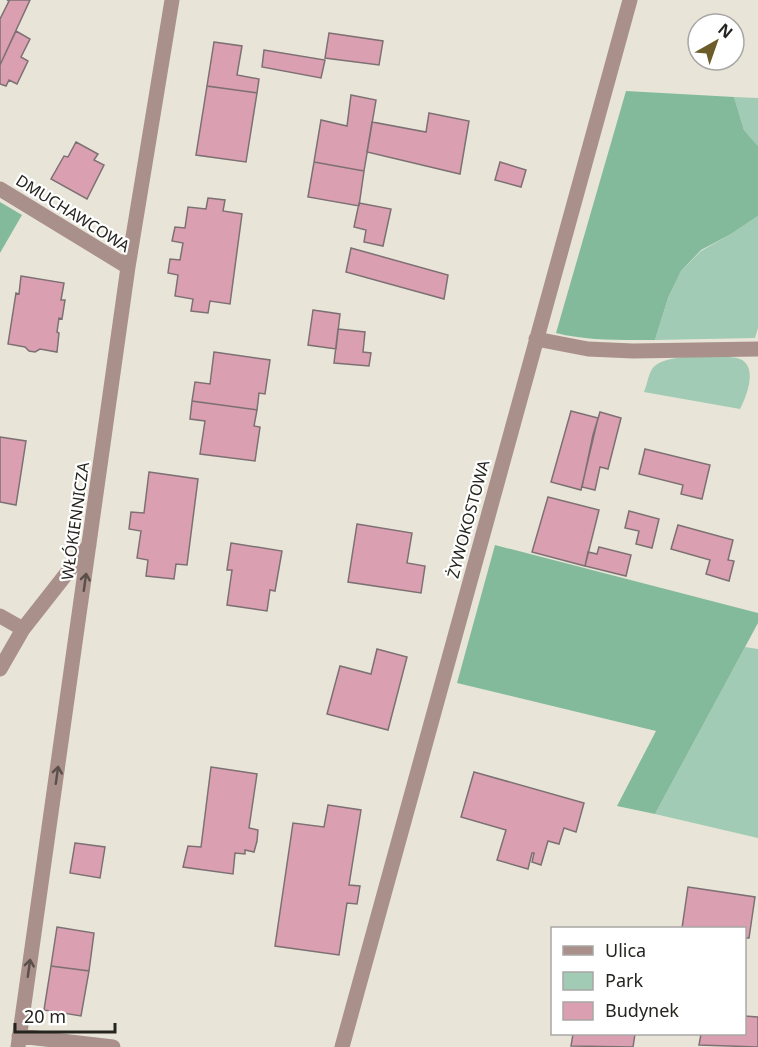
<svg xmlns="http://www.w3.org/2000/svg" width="758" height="1047" viewBox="0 0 758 1047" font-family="'Noto Sans',sans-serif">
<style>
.green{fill:#a1cbb4}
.forest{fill:#83ba9c}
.building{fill:#daa0b2;stroke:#7d7073;stroke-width:1.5}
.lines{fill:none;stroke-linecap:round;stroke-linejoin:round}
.minor{stroke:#aa908b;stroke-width:15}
.oneway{stroke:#5a4f4a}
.labels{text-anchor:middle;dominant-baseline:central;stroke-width:4.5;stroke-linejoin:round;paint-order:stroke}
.street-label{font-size:16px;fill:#25241f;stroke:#fff}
</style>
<rect width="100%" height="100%" fill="#e8e5d8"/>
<path class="green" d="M734,97L758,98V146L744,130Z
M758,216V328L755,338L655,340L668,298L681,271L701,251L731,234Z
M721,356C727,357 735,357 740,359C758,367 747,395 740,409L644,392C647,385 648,376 652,369C662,354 704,357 721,356Z
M745,647L758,649V838L655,814Z"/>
<path class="forest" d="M626,91L734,97L744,130L758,146V216L731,234L701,250L681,271L668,298L655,340C622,340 588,341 556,333Z
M0,202L22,215L0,253Z
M495,545L758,613V623L655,814L617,806L656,731L457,683Z"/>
<path class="building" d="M7,0H30L0,65V19L9,1Z
M16,31L30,39L21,57L28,61L17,84L9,80L6,86L0,84V65Z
M329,33L383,41L379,65L325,58Z
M214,42L242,46L237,75L259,79L257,93L207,86Z
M264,50L325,60L321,78L262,67Z
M207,86L257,93L246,162L196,155Z
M351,95L376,100L364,171L314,162L321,120L347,126Z
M429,113L469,121L460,174L367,152L372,122L426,132Z
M76,142L98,154L94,160L104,165L87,199L51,179L64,156L68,157Z
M314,162L364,171L359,206L308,197Z
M500,162L526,170L521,187L495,180Z
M208,198L225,200L223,211L242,214L230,304L210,301L208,313L191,311L193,299L175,296L178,275L168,273L170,259L180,260L183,243L172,241L175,227L185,228L188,207L206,209Z
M359,203L391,209L383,246L364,242L366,230L354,227Z
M351,248L448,275L444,299L346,272Z
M21,276L64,283L61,300H65L62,319L59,318L57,332L59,333L57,352L40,349L35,352L29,351L25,347L8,344L16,293L19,294Z
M313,310L340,314L336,349L308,345Z
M338,329L365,332L363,352L371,353L369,366L334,363Z
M214,352L270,360L265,394L259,393L257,410L192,401L195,382L210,384Z
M192,401L257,410L254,426L260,427L255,461L200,454L205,421L190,419Z
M571,411L598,418L581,490L551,482Z
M600,412L621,418L608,469L600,467L595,490L582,487L593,435Z
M0,437L26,441L16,505L0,502Z
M645,449L710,465L702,499L681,494L683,485L639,474Z
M149,472L198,479L187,565L176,564L174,579L146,576L148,560L137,558L141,531L129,529L131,512L144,513Z
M548,497L599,510L585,566L532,552Z
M629,511L659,519L652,548L636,544L639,531L625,528Z
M357,524L412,533L407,563L425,566L421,593L348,582Z
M678,525L733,540L728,560L734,561L729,581L706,574L710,560L671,549Z
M231,543L282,551L275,591L270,590L267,611L227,605L232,570H227Z
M599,547L631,555L626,576L585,566L588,552L597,554Z
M377,649L407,657L388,730L327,714L340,666L371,674Z
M211,767L257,774L249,828L258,830L257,841L254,852L245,850V854L235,853L233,874L183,867L188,846L201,847Z
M474,772L584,803L576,832L564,828L559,844L548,841L541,865L532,862L534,853H532L528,869L497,860L506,830L461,817Z
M328,805L361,810L349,885L360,886L357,904L347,903L339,955L275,946L293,823L324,827Z
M75,843L105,847L100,878L70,873Z
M688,887L755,897L749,938H744V928H682Z
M57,927L94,933L89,971L51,966Z
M51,966L89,971L81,1016L44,1010Z
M744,1016L758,1017V1047L699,1045L701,1034H744Z
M573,1034H635L633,1047L571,1046Z"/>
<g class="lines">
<path class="minor" d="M0,189L128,267
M536,339L588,349L633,351L758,349
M0,616L23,629
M0,669L23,629L89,545
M19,1036L113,1047
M18,1047L128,267L172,0
M342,1047L630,0"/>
</g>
<defs><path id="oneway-shaft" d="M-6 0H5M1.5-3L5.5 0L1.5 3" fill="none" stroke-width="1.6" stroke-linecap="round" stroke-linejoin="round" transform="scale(1.5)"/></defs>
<g class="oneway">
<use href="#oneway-shaft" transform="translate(85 582) rotate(-82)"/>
<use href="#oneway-shaft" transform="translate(57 775) rotate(-82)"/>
<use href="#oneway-shaft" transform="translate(29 968) rotate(-82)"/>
</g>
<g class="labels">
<g class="street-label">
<text transform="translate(73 213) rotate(32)">DMUCHAWCOWA</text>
<text transform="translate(468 519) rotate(-75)">ŻYWOKOSTOWA</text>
<text transform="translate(75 521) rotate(-82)">WŁÓKIENNICZA</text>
</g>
</g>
<rect x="551" y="927" width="195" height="108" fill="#ffffff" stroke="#a8a7a5" stroke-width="1.5"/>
<rect x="563" y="946" width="30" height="9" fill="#aa908b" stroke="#a8a7a5" stroke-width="1.5"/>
<text x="605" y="957" font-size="18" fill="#25241f">Ulica</text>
<rect x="563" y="972" width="30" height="18" fill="#a1cbb4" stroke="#a8a7a5" stroke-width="1.5"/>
<text x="605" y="987" font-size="18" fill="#25241f">Park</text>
<rect x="563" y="1002" width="30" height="18" fill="#daa0b2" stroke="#a8a7a5" stroke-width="1.5"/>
<text x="605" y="1017" font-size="18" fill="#25241f">Budynek</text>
<g transform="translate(716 42) rotate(40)"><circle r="28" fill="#ffffff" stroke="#a8a7a5" stroke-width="1.5"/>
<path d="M0-4.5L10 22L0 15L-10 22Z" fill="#6b5c29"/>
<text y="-9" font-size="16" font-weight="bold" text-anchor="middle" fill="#25241f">N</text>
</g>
<path d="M15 1023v9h100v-9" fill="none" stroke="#25241f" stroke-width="3"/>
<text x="24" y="1023" font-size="18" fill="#25241f" stroke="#ffffff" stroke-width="4.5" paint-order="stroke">20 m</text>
</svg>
